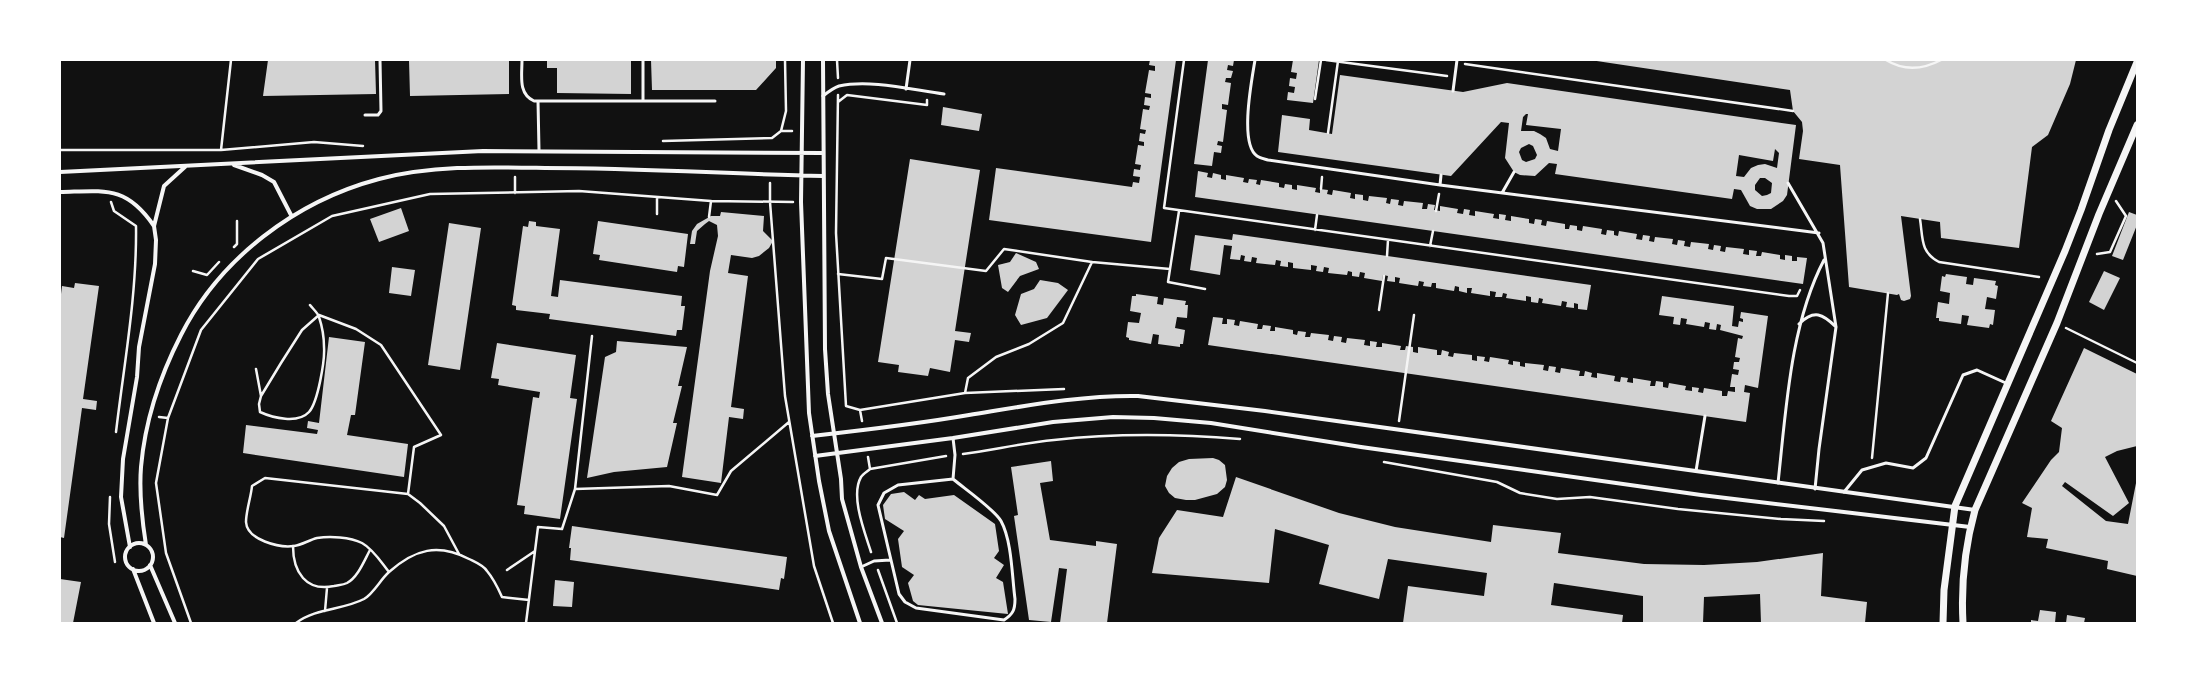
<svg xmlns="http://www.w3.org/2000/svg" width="2197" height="683" viewBox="0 0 2197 683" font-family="Poppins,sans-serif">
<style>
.building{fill:#d3d3d3;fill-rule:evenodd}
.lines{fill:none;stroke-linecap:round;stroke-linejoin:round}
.path{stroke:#f5f5f5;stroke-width:2.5}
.service{stroke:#f5f5f5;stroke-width:3}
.minor{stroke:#f5f5f5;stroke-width:4}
.tertiary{stroke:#f5f5f5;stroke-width:7}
</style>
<rect width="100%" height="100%" fill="#111"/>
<path class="building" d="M268,60H375L376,94L263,96Z
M409,60H509V94L410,96Z
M547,60H631V94L557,93V68H547Z
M651,60H776V68L756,90H652Z
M1150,60H1176L1151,242L989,220L996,168L1132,187L1133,182L1139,183L1140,177L1133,176L1134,169L1140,170L1141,165L1135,164L1138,145L1144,146V142L1139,141L1140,133L1145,134L1146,130L1140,129L1143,109L1149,110L1150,106L1144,105L1145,97L1151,98V94L1145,93L1149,70L1155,71V66L1149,65Z
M1208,60H1234L1233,66L1228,65L1227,70L1233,71L1231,78H1226L1225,82L1231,83L1228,105L1222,104V109L1227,110L1223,142L1218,141L1217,145L1222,146L1221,153L1214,152L1212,166L1194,164Z
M1293,60H1319L1313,103L1287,100L1288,92L1294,93L1295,87L1289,86L1290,78L1296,79L1297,73L1291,72Z
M1590,60H2076L2070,84L2048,135L2032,147L2019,248L1941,238L1940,222L1901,216L1911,296L1910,299L1904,301L1901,300L1899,294L1897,295L1849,287L1840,165L1799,159L1803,131L1802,122L1793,111L1790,90Z
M1340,75L1463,92L1507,83L1796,125L1787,195L1783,201L1771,209H1757L1750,206L1741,190L1734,189L1732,199L1555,174L1557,164L1549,163L1535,176L1520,175L1514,172L1505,158L1509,123L1501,122L1451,176L1278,152L1282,115L1310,119L1309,130L1332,134ZM1526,114H1528L1526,125L1561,129L1558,151L1550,149L1546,138L1540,134L1534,131H1521L1523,117ZM1529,144L1533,146L1537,155L1535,159L1526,162L1522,160L1519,152L1521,148ZM1775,149L1779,153L1777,168L1765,164L1758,165L1751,168L1744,177L1736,176L1739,155L1773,161ZM1760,178H1765L1772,183L1771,193L1767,195L1762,196L1755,190V185Z
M943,107L982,114L979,131L941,125Z
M910,159L980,170L955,331L971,333L969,342L955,340L950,372L930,368L928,376L898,372L899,365L878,362Z
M1198,171L1208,173L1207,177L1212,178L1213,173L1221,175V179L1226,180V175L1244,178L1243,182L1248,183L1249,179L1257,180L1256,184L1260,185L1261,180L1279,183V187L1284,188L1285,184L1292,185V189L1297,190V185L1316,188L1315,192L1320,193V189L1328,190L1327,194L1332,195L1333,190L1351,193L1350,198L1355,199V194L1363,195V200L1368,201L1369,196L1387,198L1386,203L1390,204L1391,199L1399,200L1398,205L1403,206L1404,201L1423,203L1422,209H1427L1428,204L1435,205L1434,210L1440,211V206L1458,209L1457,213L1463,214L1464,209L1470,210L1469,215L1475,216V211L1494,214L1493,218L1499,219V214L1506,215L1505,220L1511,221V216L1529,219V223L1534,224L1535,219L1542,220L1541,225L1546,226L1547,221L1565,224V229H1569L1570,225L1577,226V230L1582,231L1583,226L1602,229L1601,234L1606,235L1607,230L1614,231V235L1618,236L1619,231L1637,234L1636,239L1642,240L1643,235L1650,236L1649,241L1654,242L1655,237L1673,239L1672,244L1677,245L1678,240L1685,241L1684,246L1690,247L1691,242L1709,244L1708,249L1713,250L1714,245L1721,246L1720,251L1725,252L1726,247L1744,249L1743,254L1749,255V250L1757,251L1756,256H1761L1762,252L1780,255V259L1785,260V255L1792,256V261H1797V257L1807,258L1803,284L1195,197Z
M401,208L409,231L379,242L370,219Z
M721,212L764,216L763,231L773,241L769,248L759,256L752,258L731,255L728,273L748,276L731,407L744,409L743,419L729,417L721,483L682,477L710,271L718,236L717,225L709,221L705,224L697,231L695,244H690L692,231L697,224L711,216H720Z
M2129,212L2137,215V225L2123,260L2112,256Z
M529,221L536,222V226L560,229L551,296L558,297L560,280L682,296L681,306H685L682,330H677L676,336L549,319L550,314L516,310V306L512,305L523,226L528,227Z
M598,221L688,234L684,267L678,266L677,272L599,260L600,255L593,254Z
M449,223L481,228L460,370L428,365Z
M1233,234L1591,285L1587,310L1578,309V304L1574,303V308L1566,307L1567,302L1562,301L1561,306L1542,303L1543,299L1539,298L1538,303L1531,302V297L1526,296V301L1506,298L1507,294L1503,293L1502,297H1495L1496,292L1490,291V296L1471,293L1472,288H1467V293L1459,291V287L1455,286L1454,291L1436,288V283H1432L1431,287L1423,286L1424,282L1419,281L1418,286L1399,283L1400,278L1395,277V282L1387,281L1388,276L1383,275L1382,281L1364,278L1365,273L1360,272L1359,277L1352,276V272L1348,271L1347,275L1328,273L1329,268L1324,267L1323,272L1316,271L1317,266L1311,265V270L1293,268V263L1288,262V267L1280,266L1281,261L1276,260L1275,265L1256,263L1257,258L1252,257L1251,262L1244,261L1245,256L1241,255L1240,260L1230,259L1232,246L1224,245L1220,275L1190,270L1195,235L1232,240Z
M1016,253L1036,262L1039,269L1020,276L1008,292L1002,288L998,265L1010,262Z
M392,267L415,270L411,296L389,293Z
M2104,271L2120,278L2104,310L2089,302Z
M1946,274L1967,277L1966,284L1973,285L1974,278L1996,281L1995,285L1998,286L1996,299L1987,297L1985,309L1995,310L1993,325L1990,324L1989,328L1967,325L1969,316L1962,315L1961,324L1939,321V318H1936L1938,302L1949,304L1950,293L1940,291L1942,276L1945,277Z
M1040,280L1058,283L1068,290L1047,318L1021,325L1015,315L1021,294L1034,289Z
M75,283L99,286L83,399L97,401L96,410L82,408L64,538L60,537V302L62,286L74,288Z
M1136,294L1158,297L1157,304L1163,305L1164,298L1186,301L1185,305H1188L1187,318L1177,317L1175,328L1185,330L1183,344H1180V347L1158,344L1159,335L1153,334L1151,344L1129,340V338L1126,337L1128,322L1139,323L1141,313L1130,311L1132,296H1136Z
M1662,296L1734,306L1732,326L1738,327L1739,321L1743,322V319L1740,318L1741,312L1768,316L1758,388L1745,385L1744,392L1750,393L1746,422L1208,345L1213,317L1223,318L1222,324H1227V319L1235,320L1234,325L1239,326L1240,321L1258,324L1257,329H1262L1263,325L1271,326L1270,331H1275V327L1293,330V334L1297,335L1298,331L1306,332L1305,337H1310L1311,333L1329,335L1328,340L1333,341L1334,336L1342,337L1341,342L1346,343L1347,338L1365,340L1364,345L1370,346V341L1377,342L1376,347H1382V343L1401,346L1400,350H1405L1406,346L1413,347V352L1418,353V347L1437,350V355H1441L1442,350L1449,352L1448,356L1453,357L1454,353L1472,355V360L1477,361V356L1485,357L1484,361L1489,362L1490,357L1509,360L1508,364L1513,365V361L1520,362V366L1525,367V363L1544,365L1543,370L1548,371L1549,366L1556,367L1555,372L1560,373L1561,368L1580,371L1579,376H1584L1585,371L1592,373L1591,377L1597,378V373L1615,376L1614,381L1620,382L1621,377L1628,378L1627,382L1633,383V378L1651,381L1650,386H1655L1656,381L1663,382V387L1668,388L1669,383L1686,386L1685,390L1692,391V387L1699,388L1698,392L1703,393L1704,388L1722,391V396H1727L1728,391L1735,392V387H1730L1732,374L1738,375L1739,370L1733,369L1734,362H1739L1740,358L1735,357L1738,338L1742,339L1743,336L1720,330L1721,325L1717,324L1716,330L1709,329L1710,323L1705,322L1704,327L1686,324L1687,319L1681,318L1680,325L1673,324L1674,317L1659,315Z
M329,337L365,342L355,415H351L347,435L408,444L404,477L243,453L246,425L317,434L318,430L307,428L308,421L319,423Z
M617,341L687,347L678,386H682L673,423H677L667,467L614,472L587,478L605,357L616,352Z
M497,343L576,355L570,398L577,399L560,519L524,514L525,506L517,505L533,397L539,398L540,392L498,385L499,379L491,378Z
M2084,348L2137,374V446L2117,451L2105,457L2129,503L2113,516L2065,482L2062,486L2106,521L2128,524L2137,478V576L2107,569L2108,561L2046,548L2048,539L2027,537L2032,508L2022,503L2051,460L2059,452L2062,428L2051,421Z
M1213,458L1219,460L1225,465L1227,480L1225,487L1217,494L1195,500H1186L1175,498L1169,493L1165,486L1167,476L1172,468L1179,462L1189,459Z
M1051,461L1053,481L1040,483L1050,540L1096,546V541L1117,544L1107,623H1060L1067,569L1059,568L1051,622L1029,620L1014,516L1018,515L1011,467Z
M1236,477L1339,513L1395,527L1491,542L1493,525L1561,533L1558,553L1644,564L1704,565L1757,562L1823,553L1821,596L1867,602L1865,623H1761L1760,594L1704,597L1703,623H1643V596L1554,583L1551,605L1623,615L1622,623H1403L1408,586L1484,596L1487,573L1388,559L1379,599L1319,584L1329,545L1275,529L1269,583L1152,573L1159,538L1177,510L1223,517Z
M904,492L915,500L919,495L925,499L954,495L995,524L999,551L994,558L1004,565L996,578L1003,582L1008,614L918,605L913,601L908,583L914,575L902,567L898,539L904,531L885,519L883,505L891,494Z
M572,526L787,557L784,579L781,578L779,590L570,560L571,548H569Z
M60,579L81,582L73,623H60Z
M555,580L574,582L572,607L553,606Z
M2040,610L2056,612L2055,623H2031V620L2038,621Z
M2067,615L2085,618L2084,623H2066Z"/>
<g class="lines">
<path class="path" d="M837,60L838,78
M1184,60L1164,208L1789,296H1797L1800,290
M1326,60L1447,76
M1886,60C1904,71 1922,70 1941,60
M1465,64L1793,111
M838,95L836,233L846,406L860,410L965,393L1064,389
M1315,99L1321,60
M838,102L847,95L927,105V100
M781,131H792
M1328,133L1338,61
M663,141L772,138L781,131L786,111L785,60
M60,150H221L314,142L363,146
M221,150L231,60
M770,183V202L785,396L814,566L833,623
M1321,189L1322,177
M515,193V177
M111,202L114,211L136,226C137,295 124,364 116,432
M1179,211L1168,282L1205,289
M1436,211L1439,194
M657,214V198
M709,217L711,201
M1920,219C1923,238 1920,252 1939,262L2039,277
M1315,230L1317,215
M1430,246L1433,231
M234,247L237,244V221
M2097,254L2110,252L2126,216L2116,201
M1387,256L1388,240
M193,271L207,275L219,262
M838,274L882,279L886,258L986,271L1004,249L1092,262
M310,305C313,309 318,313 319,317C322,326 324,338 324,347C325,360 318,402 309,412C298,424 273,418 260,412L259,404L261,396L281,363L302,330L319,315
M1379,310L1384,276
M319,315L356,329L381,345L441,435L414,447L408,494
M2066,328L2137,363
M256,369L261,396
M965,393L968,378L996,357L1029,344L1063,323L1092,262L1170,269
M860,410L862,421
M159,417L168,418
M1399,421L1414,315
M963,454C993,450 1023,443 1054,440C1116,433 1178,434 1240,439
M868,457L870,469
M1872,458L1888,293
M1384,462L1497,482L1520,493L1557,499L1590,497L1678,509L1781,519L1824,521
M575,489L592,336
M110,497L109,524L115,562
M293,546C293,572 306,592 334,586C338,585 343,585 347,583C358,577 364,561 370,550
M871,552C865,533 850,496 861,477C863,474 868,471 870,469L946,456
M507,570L535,551
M878,570L897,623
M389,572C381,562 373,549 362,543C350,537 330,536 317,538C309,540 302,545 294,546C279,548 247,540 246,522C246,511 251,497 252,486L265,478L408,494L420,503L444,526L459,554
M325,611L327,588
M191,623L166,553L156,483L168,418L201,330L258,259L332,216L430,194L579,191L711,201L793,202
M296,623C316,608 343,610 364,599C374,593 380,580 389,572C415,549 438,543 469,559C475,562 483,565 487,571C493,578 498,588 502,597L529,600
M526,623L538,527L562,529L575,489L669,486L717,495L731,471L789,422"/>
<path class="service" d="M522,60C522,76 518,94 534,101H715
M643,60V101
M1255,60C1252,79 1239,144 1257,156C1260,158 1265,159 1268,160L1440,185L1819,233
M906,89L910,60
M1453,91L1457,60
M823,96C828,92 833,88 839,86C870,79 913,90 944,94
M538,101L539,150
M365,115H378L381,111L380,60
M1788,183L1823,243L1836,327L1819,449L1815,489
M1440,185L1441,175
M1502,193L1514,172
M1799,324C1814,309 1823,314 1836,327
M953,438L955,455L953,479
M1696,471L1705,416
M953,479C965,489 994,509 1001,521C1012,541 1012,577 1015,599C1015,610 1013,614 1004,620L916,608L905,602L899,594L878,505L884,493L898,485Z
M1778,483C1786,411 1790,325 1824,260
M1844,492L1862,470L1886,463L1913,468L1926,458L1963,375L1977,370L2008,384
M861,567L874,561L890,560"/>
<path class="minor" d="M803,60L801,202L809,413L819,481L829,531L860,623
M823,60L825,349L828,394L841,479L842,499L861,567L882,623
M234,165L262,175L274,182L291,215
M60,172L483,151L823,153
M60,192C105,191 126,185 154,226
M812,436C865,430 917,424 969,415C1025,406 1082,395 1138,396L1265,411L1975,510
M815,456L953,438L1053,422L1113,417L1154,418L1211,423L1361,447L1701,495L1970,527
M125 557a14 14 0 1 1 28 0a14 14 0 1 1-28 0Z
M146,545C142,520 139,493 141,467C145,421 160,376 181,335C220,258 296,201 379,179C432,165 491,167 545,168C638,168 731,174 823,176
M130,547L121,497L123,459L137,377L139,347L155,264L156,240L154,226L164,186L186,166
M150,565L175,623
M133,569L154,623"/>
<path class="tertiary" d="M1943,623L1944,590L1955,506L2065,251L2081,210L2109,130L2137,62
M1963,623C1961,586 1965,546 1975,510L2057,323L2099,214L2137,125"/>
</g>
<rect width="2197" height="683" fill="none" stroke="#ffffff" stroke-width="122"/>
</svg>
